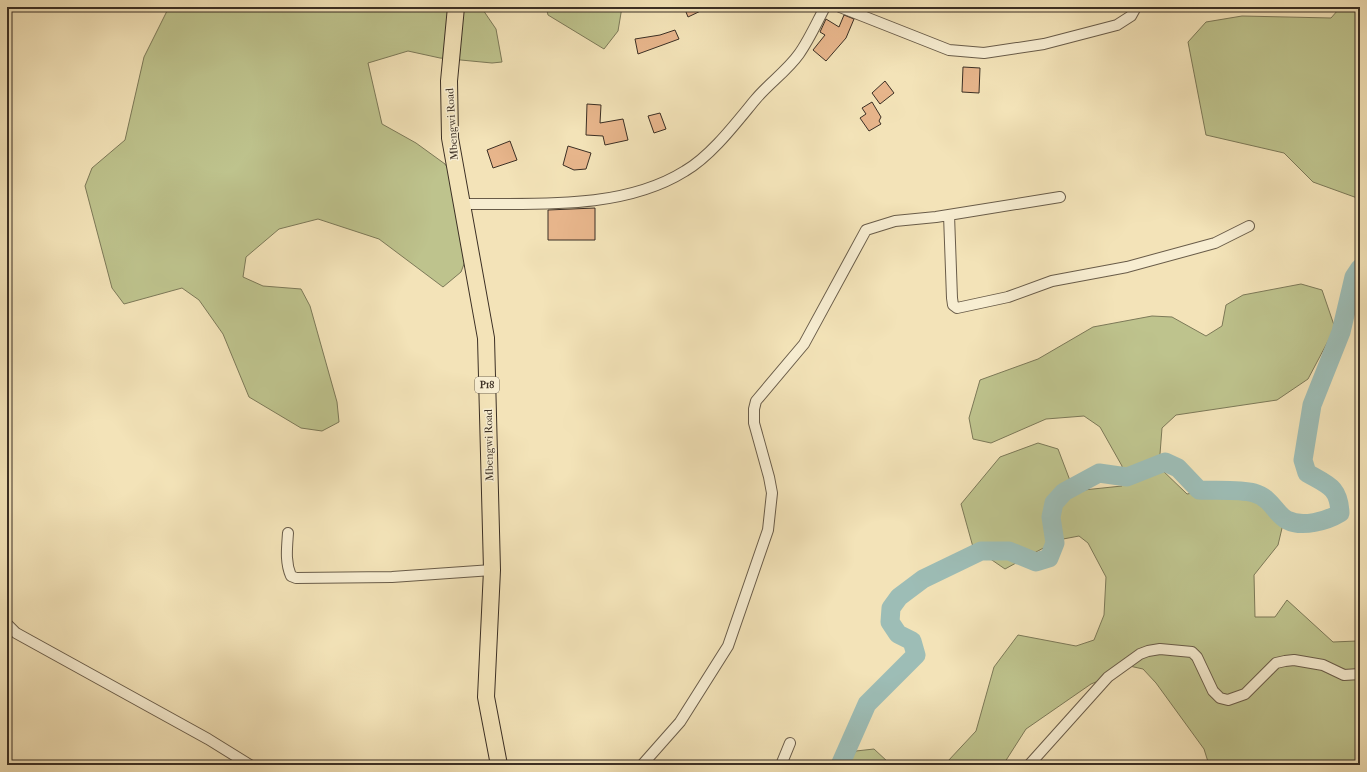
<svg xmlns="http://www.w3.org/2000/svg" width="1367" height="772" viewBox="0 0 1367 772" font-family="'IM FELL French Canon',serif">
<style>
.green{fill:#bec38d;stroke:#7c7958}
.lines{fill:none;stroke-linecap:round;stroke-linejoin:round}
.river{stroke:#9dbdb6;stroke-width:19}
.building{fill:#e7b58b;stroke:#3b2f24}
.street-casing{stroke:#695c49;stroke-width:12}
.primary-casing{stroke:#3b2f24;stroke-width:18}
.street{stroke:#f7edd1;stroke-width:10}
.primary{stroke:#f3e3b8;stroke-width:16}
.labels{text-anchor:middle;dominant-baseline:central;stroke-width:3;stroke-linejoin:round;paint-order:stroke}
.shield{fill:#f7edd1;stroke:#736858;stroke-width:1}
.shield-label{font-size:10px;font-weight:bold;fill:#3b2f24}
.street-label{font-size:11px;fill:#3b2f24;stroke:#f7edd1}
</style>
<rect width="100%" height="100%" fill="#f3e3b8"/>
<filter id="stains"><feTurbulence type="fractalNoise" baseFrequency=".005" numOctaves="4"/><feColorMatrix values="0 0 0 0 .2 0 0 0 0 .09 0 0 0 0 .02 0 0 0 .5 -.17"/></filter>
<radialGradient id="worn" r=".72"><stop offset=".6" stop-color="#630" stop-opacity="0"/><stop offset="1" stop-color="#630" stop-opacity=".3"/></radialGradient>
<path class="green" d="M169,7H481L496,29L502,62L492,63L440,58L408,51L368,63L382,124L416,143L445,164L471,205L472,243L461,272L443,287L379,239L318,219L279,229L246,257L243,277L263,286L301,289L310,306L337,402L339,422L322,431L301,428L249,397L223,334L199,300L182,288L124,304L112,288L85,186L92,168L125,140L144,57Z
M546,7H622L618,31L604,49L548,15Z
M1338,7H1360V199L1313,182L1284,153L1206,135L1188,42L1206,22L1242,16L1331,18L1338,10Z
M1301,284L1322,290L1335,328L1308,379L1277,400L1176,415L1162,428L1159,467L1187,494L1244,485L1263,491L1283,524L1278,545L1254,575L1255,617H1275L1287,600L1333,642L1357,641L1360,643V765H1209L1204,749L1156,683L1143,669L1125,665L1108,677L1091,684L1026,729L1003,765H914L948,761L976,731L994,667L1018,635L1076,646L1094,640L1104,615L1106,577L1088,543L1079,536L1058,540L1005,569L973,547L961,504L1000,457L1038,443L1058,449L1074,491L1122,486V466L1100,427L1084,416L1046,419L991,443L973,439L969,418L980,380L1038,359L1093,327L1152,316L1172,317L1206,336L1222,326L1226,305L1243,295Z
M874,749L888,762L903,765H847L856,751Z"/>
<g class="lines">
<path class="river" d="M840,765L867,704L916,655L912,641L898,634L890,622L891,608L899,597L923,579L981,551H1009L1036,562L1049,558L1055,543L1051,517L1054,503L1064,492L1099,473L1127,477L1165,462L1178,468L1199,490C1215,491 1239,489 1254,493C1272,498 1275,514 1287,520C1302,528 1327,521 1340,513C1339,487 1328,485 1307,473L1303,460L1312,405L1341,332L1354,277L1360,268"/>
</g>
<path class="building" d="M684,7H709L688,17Z
M844,15L854,19L846,38L826,61L813,50L825,35L820,32L826,19L839,27Z
M675,30L679,39L638,54L635,39L660,35Z
M963,67L980,68L979,93L962,92Z
M885,81L894,93L880,104L872,93Z
M872,102L881,117L879,121L881,124L869,131L860,118L866,114L862,108Z
M587,104L601,105L600,123L623,119L628,140L605,145L603,136L586,135Z
M660,113L666,129L654,133L648,116Z
M510,141L517,160L493,168L487,150Z
M568,146L591,153L586,169L574,170L563,165Z
M595,208V240H548V210Z"/>
<g class="lines">
<g class="street-casing">
<path id="street" d="M840,7L949,50L984,53L1044,44L1117,25L1131,16L1136,7
M461,204C533,203 621,211 685,171C711,156 736,123 755,100C768,84 787,71 799,54C809,40 817,22 825,7
M949,215L952,298L953,305L957,308L1008,297L1052,281L1127,267L1215,243L1249,226
M288,533C287,548 285,562 291,576L296,578L392,577L492,570
M7,624L16,633L208,739L250,765
M642,765L680,722L728,646L768,530L772,493L769,477L754,423V409L756,401L804,344L866,230L895,221L936,217L1060,197
M781,765L790,743
M1029,765L1108,677L1140,654L1148,651L1160,649L1192,652L1197,657L1213,691L1220,698L1228,700L1245,694L1276,663L1285,661L1294,660L1323,665L1344,675L1360,674"/>
</g>
<g class="primary-casing">
<path id="primary" d="M456,7L449,81L450,138L486,338L492,570L486,697L499,765"/>
</g>
<use href="#street" class="street"/>
<use href="#primary" class="primary"/>
</g>
<g class="labels">
<rect class="shield" x="475" y="377" width="24" height="16" rx="3"/>
<g class="shield-label">
<text x="487" y="385">P18</text>
</g>
<g class="street-label">
<text transform="translate(452 124) rotate(-94)">Mbengwi Road</text>
<text transform="translate(489 445) rotate(-91)">Mbengwi Road</text>
</g>
</g>
<rect width="1367" height="772" fill="none" stroke="#f3e3b8" stroke-width="24"/>
<rect x="8" y="8" width="1351" height="756" fill="none" stroke="#3b2f24" stroke-width="2"/>
<rect x="12" y="12" width="1343" height="748" fill="none" stroke="#3b2f24"/>
<rect width="100%" height="100%" filter="url(#stains)"/>
<rect width="100%" height="100%" fill="url(#worn)"/>
</svg>
